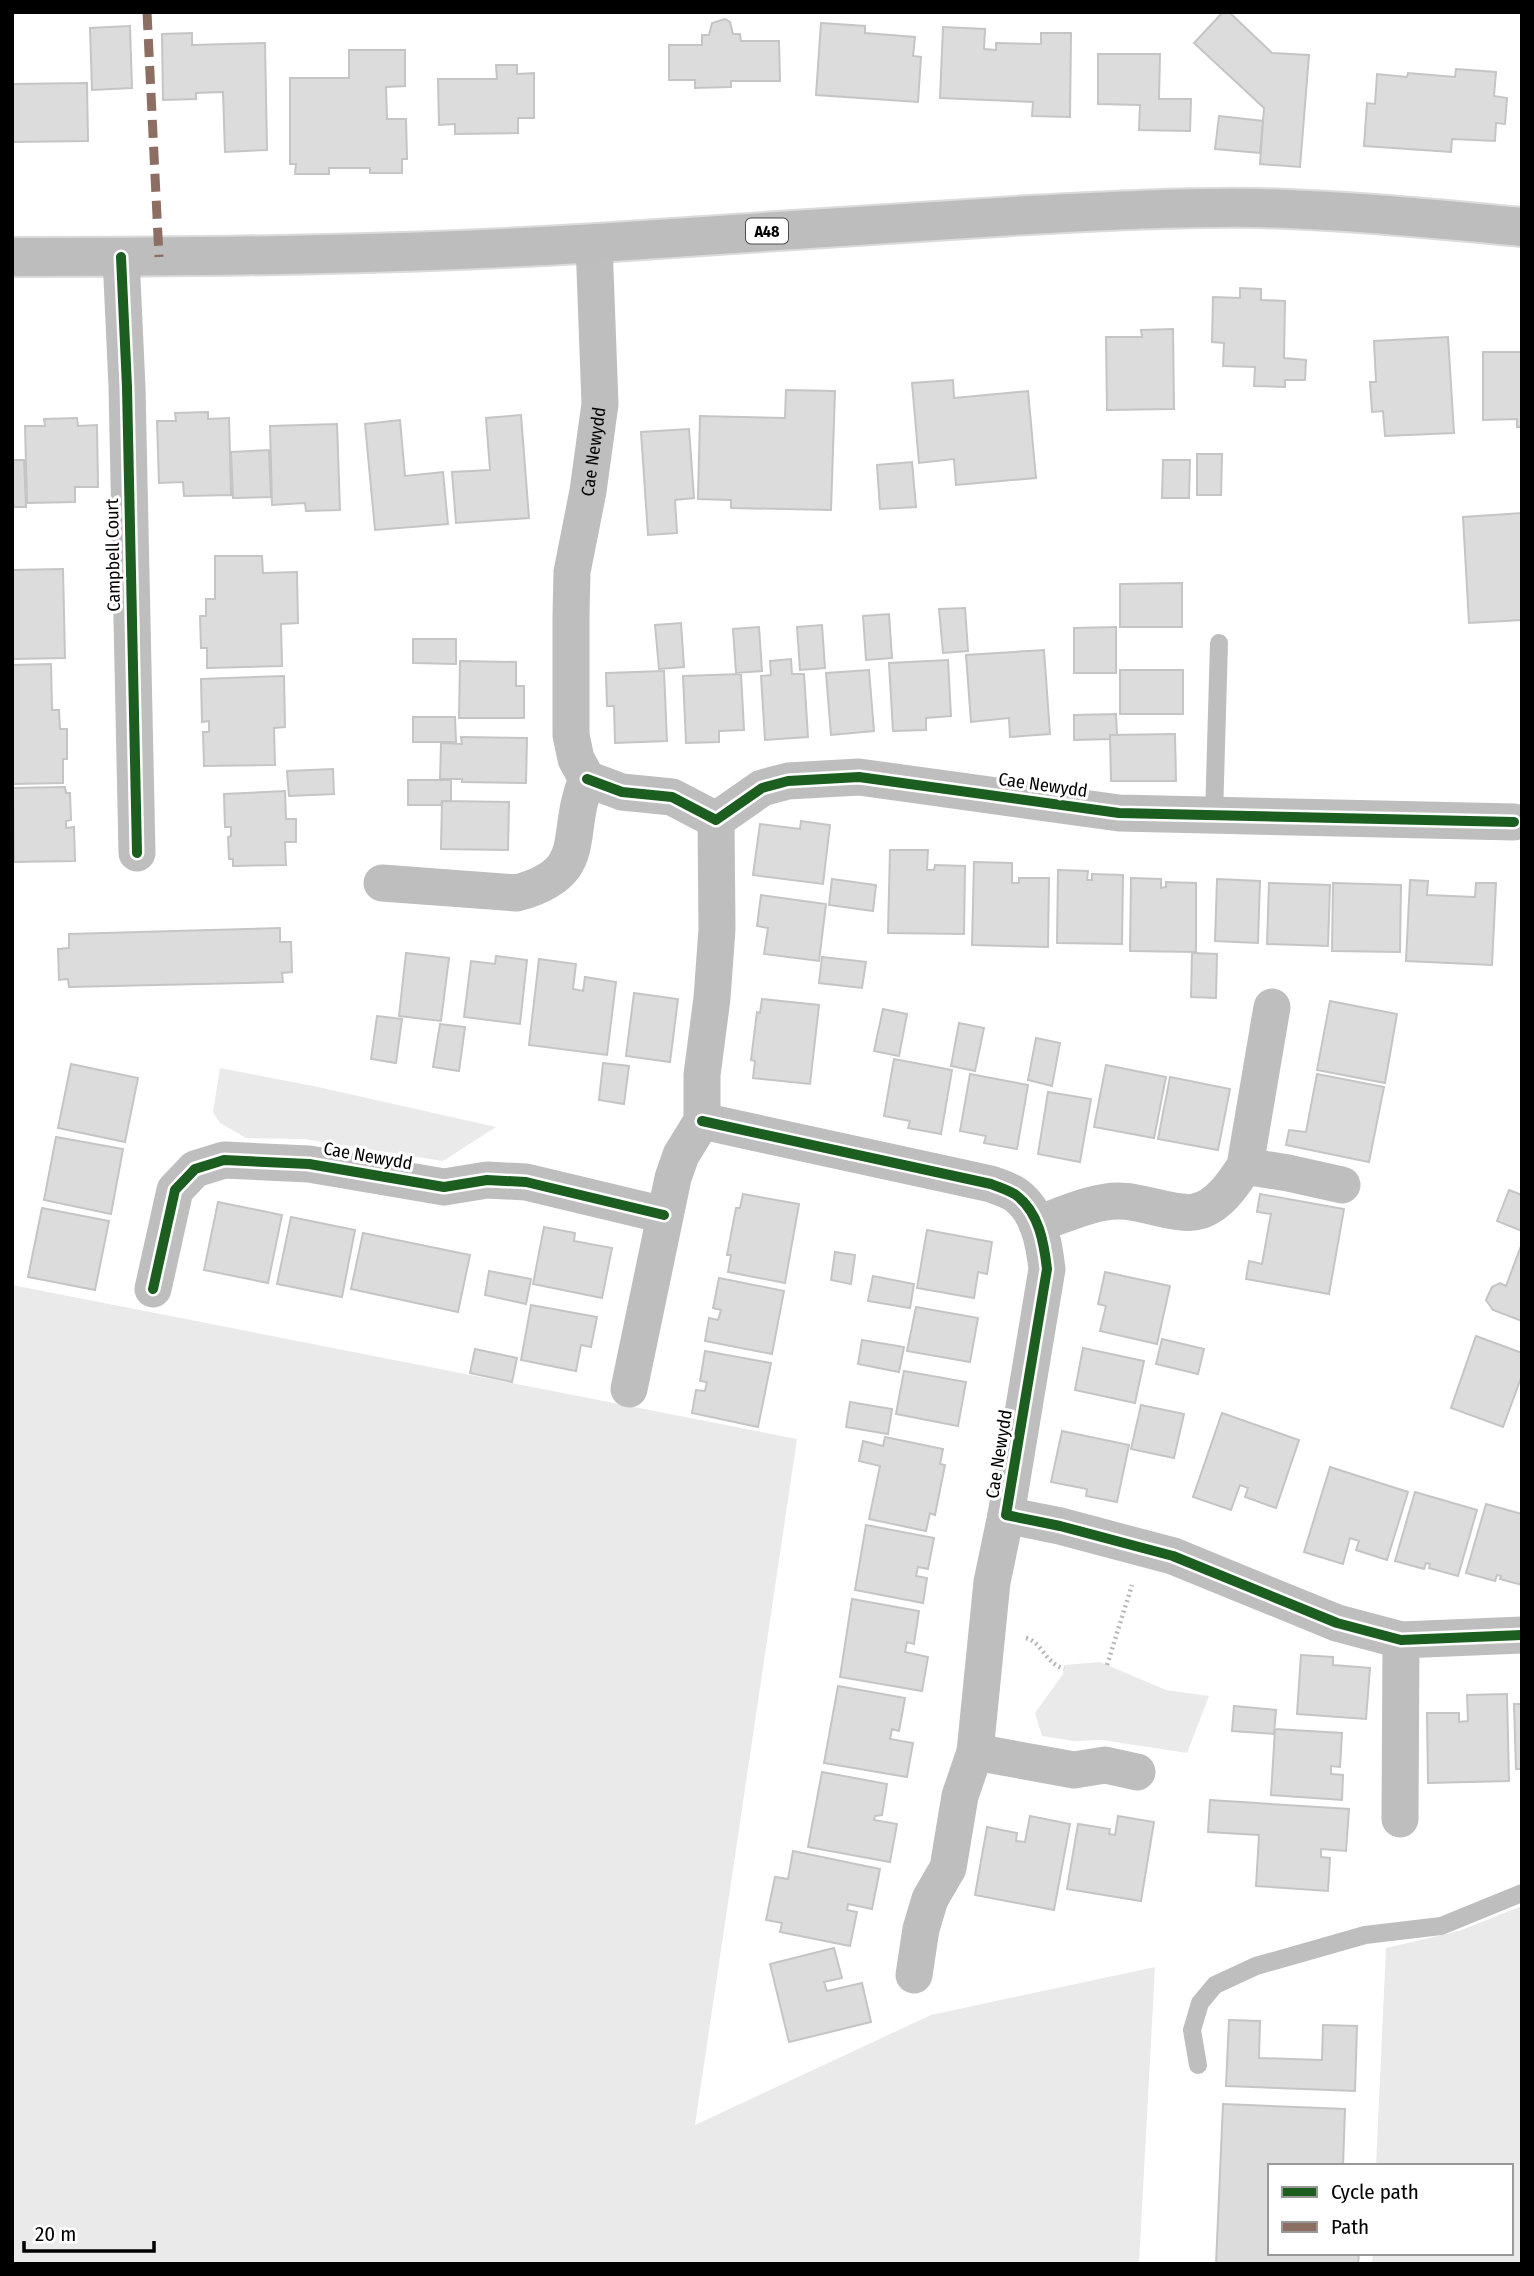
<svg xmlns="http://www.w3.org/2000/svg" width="1534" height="2276" viewBox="0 0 1534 2276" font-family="'Fira Sans Condensed',sans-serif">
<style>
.green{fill:#eaeaea}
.building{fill:#dcdcdc;stroke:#c5c5c5;stroke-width:2}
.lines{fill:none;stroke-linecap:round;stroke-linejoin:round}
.primary-casing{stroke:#dbdbdb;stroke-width:42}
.path{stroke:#b8b8b8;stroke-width:4.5;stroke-dasharray:2 3.5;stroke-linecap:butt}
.lane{stroke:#bebebe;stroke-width:18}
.street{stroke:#bebebe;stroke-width:37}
.primary{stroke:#bdbdbd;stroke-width:38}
.quiet{stroke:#8d6e63;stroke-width:9;stroke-dasharray:18 9;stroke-linecap:butt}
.cycleway-casing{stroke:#fff;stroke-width:15}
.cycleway{stroke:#1b5e20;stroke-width:10}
.labels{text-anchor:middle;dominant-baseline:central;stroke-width:6;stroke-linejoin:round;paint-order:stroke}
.shield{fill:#fff;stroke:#4c4c4c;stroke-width:2}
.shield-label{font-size:16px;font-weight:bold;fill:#000}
.street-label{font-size:18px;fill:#000;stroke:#fff}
</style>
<rect width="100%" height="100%" fill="#fff"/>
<path class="green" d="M220,1068L318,1087L496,1127L443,1161L304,1139L246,1138L220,1123L213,1112Z
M12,1285L797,1439L695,2125L931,2015L1155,1967L1139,2264H12Z
M1100,1662L1166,1690L1209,1696L1187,1753L1102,1740L1073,1741L1042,1736L1035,1713L1063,1674L1064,1665Z
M1522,1906V2264H1372L1373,2253H1511V2166H1376L1386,1948L1459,1931Z"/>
<path class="building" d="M1223,12H1229L1272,53L1309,55L1300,167L1260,164L1264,108L1194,43Z
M725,19L730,22L733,34H740L741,41H779L780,81H731V87L695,88V80H669V45H702V35H709L712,23Z
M821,23L865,26V33L915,37L913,56L921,57L918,102L816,95Z
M130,26L132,88L92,90L90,28Z
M943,27L985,29L984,49L996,50V43L1041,44V33H1071L1070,117L1032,116L1033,102L940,98Z
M192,33V45L265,43L267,150L225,152L223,92L196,93V99L163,100L162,34Z
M349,50H405V86L386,87L387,119H406L407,159H402V173H370V168H329V174H295L296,164H290V78H349Z
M1098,54H1160L1159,99H1191L1190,131L1139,130L1140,105L1098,104Z
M496,65H517V74L534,73V118H518V133L455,134V124L439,125L438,79H497Z
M1456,69L1496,72L1494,96L1507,98L1505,124L1496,123L1495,141L1452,139L1451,152L1364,146L1367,103L1375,104L1377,74L1407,77L1408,73L1455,77Z
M87,83L88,141L12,142V84Z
M1219,116L1263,121L1260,153L1215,149Z
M1240,288L1261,289V300L1285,301L1284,358L1306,360L1305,380H1285V387L1254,386L1255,367L1223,366L1224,343L1212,342L1213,297L1240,298Z
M1173,329L1174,409L1107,410L1106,337H1142L1141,330Z
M1448,337L1454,433L1385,436L1383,411L1372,412L1370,382H1376L1374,341Z
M1483,352H1522V427H1517V419L1483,420Z
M953,380L954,398L1028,391L1036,478L956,485L954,459L919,463L912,383Z
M786,390L835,391L831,510L731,508V500L698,499L700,416L785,418Z
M208,412V419L229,418L231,495L184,496L183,482L159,483L157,421H176L175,413Z
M521,415L529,518L456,523L452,472L490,470L486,418Z
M77,418L78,426L97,425L98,487H75V502L27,503L25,426H45L44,419Z
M400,420L405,476L443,472L448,524L375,530L365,424Z
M337,424L340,510L306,511L305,503L272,505L270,426Z
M689,429L694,498L675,500L677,533L648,535L641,432Z
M269,450L271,497L233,498L231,452Z
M1197,454H1222L1221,495H1197Z
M12,460H24L26,507H12Z
M1163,460H1190L1189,498H1162Z
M912,462L916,507L880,509L877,465Z
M1522,513V620L1469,623L1463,517Z
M215,556H262L263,573L297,572L298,623L281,624L282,666L207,668V648H201L200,616H206V599H215Z
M63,569L65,658L12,659V570Z
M1182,583V627H1120V584Z
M965,608L968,651L943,653L939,609Z
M889,614L892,658L866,660L863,616Z
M681,623L684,667L659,669L655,625Z
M822,625L825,668L800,670L797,627Z
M759,627L762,671L736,673L733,629Z
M1116,627V673H1074V628Z
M413,639H456V664L413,663Z
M1044,650L1050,734L1010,737L1009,718L971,722L966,655Z
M791,659L792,674H804L808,737L765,740L761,676L771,675L770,661Z
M948,660L951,716L926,718V730L893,731L889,663Z
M460,661L516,662V686H524V718H459Z
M51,664L52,710H59L60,729H67V759H63V783L12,784V665Z
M869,670L874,731L831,735L826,673Z
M1120,670H1183V714H1120Z
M664,671L667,741L615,743L614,706H607L606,673Z
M741,674L744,730L719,731V742L686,743L683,676Z
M284,676L285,727L274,728L275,765L204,766L203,732H209V721L202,722L201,679Z
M1116,714L1117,735H1110V739L1074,740V715Z
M413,717H455L456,742H413Z
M1175,734L1176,781H1111L1110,735Z
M461,737L527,738L526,783L462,782V779H440L441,743L462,744Z
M333,769L334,794L289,796L287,771Z
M408,780H451V801H442L441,805H408Z
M65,787L66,793H70L71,820L66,821V828L74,827L75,861L14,862L13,788Z
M285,791L286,819H296V842H285L286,865L233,866V859H229L228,837L231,836V827H225L224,794Z
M442,801L509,802L508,850L441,849Z
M801,821L830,825L823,884L753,875L760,824L800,829Z
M890,850H928L927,870H934L935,865L965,866L964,934L888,933Z
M974,862L1012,863V883H1019V878H1049L1048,947L972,945Z
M1058,870L1088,871L1087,880H1092V874L1123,875L1122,944L1057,943Z
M1131,878L1161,879V888L1166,887V882L1196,883V952L1130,951Z
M832,879L876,885L873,911L829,905Z
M1217,879L1260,881L1258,943L1215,941Z
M1410,880L1428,881L1427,895L1475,897L1476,883H1496L1492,965L1406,961Z
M1269,883L1330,885L1328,946L1267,944Z
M1333,883L1401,885L1400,952L1332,951Z
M761,895L826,904L819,961L764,954L768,928L757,926Z
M280,928V942H291L292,972L282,973L283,982L69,987L68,979L59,980L58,949L69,948V934Z
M406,953L449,958L441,1021L399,1016Z
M1192,953L1217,954L1216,998L1191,997Z
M496,956L527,960L520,1024L464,1017L471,961L495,964Z
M822,957L866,962L862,988L819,983Z
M539,959L576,964L573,989L583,991L585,977L616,982L607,1055L529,1045Z
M634,993L678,999L670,1062L626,1056Z
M762,999L819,1005L810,1084L753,1078L755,1061L751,1060L757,1012L760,1013Z
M1330,1001L1397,1014L1385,1083L1317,1070Z
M883,1009L907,1014L899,1056L874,1051Z
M377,1016L402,1019L396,1063L371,1059Z
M959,1023L984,1028L975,1071L951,1066Z
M440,1024L465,1027L459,1071L433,1067Z
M1036,1038L1060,1043L1052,1086L1028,1080Z
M894,1059L952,1070L941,1134L908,1128L910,1121L884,1116Z
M603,1063L629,1066L624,1104L599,1100Z
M71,1064L138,1078L125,1142L58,1128Z
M1106,1065L1166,1077L1154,1138L1094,1127Z
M970,1074L1028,1085L1017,1149L984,1143L986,1136L960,1131Z
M1317,1074L1384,1087L1369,1162L1286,1145L1289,1130L1306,1132Z
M1170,1077L1230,1089L1218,1150L1158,1139Z
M1048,1092L1091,1099L1080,1162L1038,1154Z
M56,1137L123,1149L111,1214L44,1200Z
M1509,1190L1522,1195V1231L1497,1221Z
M743,1194L799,1204L785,1283L728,1272L731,1255H727L736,1208H740Z
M1260,1194L1344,1209L1329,1294L1246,1279L1249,1261L1262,1264L1271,1214L1257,1212Z
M218,1202L282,1215L268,1283L204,1270Z
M42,1208L109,1221L95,1290L28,1277Z
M291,1217L355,1230L342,1297L277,1284Z
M544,1227L575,1233L574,1241L612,1248L602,1298L533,1284Z
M927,1230L992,1242L987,1274L978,1272L974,1298L917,1288Z
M363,1233L470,1255L458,1312L351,1289Z
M1521,1246H1522V1321L1493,1310L1486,1300L1492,1287L1500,1283L1506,1286Z
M835,1252L855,1255L851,1284L831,1280Z
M489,1271L531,1279L526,1304L485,1295Z
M1105,1272L1170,1286L1157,1344L1100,1331L1106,1306L1098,1304Z
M873,1276L914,1284L910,1308L868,1301Z
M719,1278L784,1291L772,1354L705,1341L709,1318L718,1320L721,1310L713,1308Z
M531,1305L597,1317L591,1347L581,1345L576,1371L521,1360Z
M916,1307L978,1318L970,1362L907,1351Z
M1476,1336L1522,1353V1375L1503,1427L1451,1408Z
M1162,1339L1204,1349L1198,1374L1156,1364Z
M862,1340L904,1347L899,1372L858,1364Z
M1083,1348L1144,1361L1135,1403L1075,1390Z
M475,1349L517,1358L512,1382L470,1373Z
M705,1351L771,1363L758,1427L692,1413L696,1390L705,1391L707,1382L700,1381Z
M904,1371L966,1382L958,1426L896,1414Z
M850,1402L892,1409L888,1434L846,1427Z
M1141,1405L1184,1414L1174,1458L1131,1449Z
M1222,1413L1299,1440L1276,1508L1245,1497L1248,1488L1240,1485L1231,1510L1193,1497Z
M1062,1431L1129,1445L1117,1502L1086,1496L1087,1489L1051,1482Z
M885,1437L943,1449L940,1464L945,1465L935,1515L930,1513L926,1531L869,1519L880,1466L859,1461L863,1441L883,1446Z
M1330,1467L1408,1492L1387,1560L1356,1550L1359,1541L1350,1538L1343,1564L1304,1552Z
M1415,1492L1477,1510L1458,1576L1429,1568L1430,1564L1426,1563L1424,1569L1395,1561Z
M1486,1504L1522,1514V1585L1500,1579L1501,1576L1497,1575L1495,1581L1466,1573Z
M866,1525L934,1538L928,1569L918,1567L916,1576L927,1578L923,1603L855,1590Z
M852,1599L919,1611L914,1644L907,1642L905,1652L928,1657L922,1691L840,1677Z
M1301,1655L1333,1657V1665L1370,1668L1366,1719L1297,1714Z
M838,1686L905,1698L899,1731L892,1729L890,1739L913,1743L907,1777L824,1763Z
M1507,1694L1509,1781L1428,1783L1427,1713H1459V1722L1468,1721L1467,1695Z
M1514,1704H1522V1769H1516Z
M1234,1706L1276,1710L1274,1734L1232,1731Z
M1275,1729L1342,1733L1340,1767L1331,1766V1774L1343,1775L1342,1800L1271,1795Z
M822,1772L887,1784L882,1815L875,1816L874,1820L897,1824L890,1862L808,1847Z
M1210,1800L1349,1809L1346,1851L1321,1849V1857L1330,1858L1328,1891L1256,1886L1259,1835L1208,1832Z
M1030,1816L1070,1824L1054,1910L975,1895L987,1827L1017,1833L1016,1841L1025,1842Z
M1118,1816L1154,1822L1141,1901L1067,1889L1078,1824L1110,1829L1109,1834L1115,1835Z
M793,1851L880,1869L872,1909L848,1904L847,1910L857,1912L850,1946L780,1932L782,1923L766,1920L775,1877L788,1879Z
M834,1948L842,1978L824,1982L827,1991L862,1983L871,2022L789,2042L770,1964Z
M1229,2020L1260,2021L1259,2058L1322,2060L1323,2025L1357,2026L1355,2091L1226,2086Z
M1223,2104L1345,2109L1343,2166H1270V2253H1359L1358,2264H1216Z"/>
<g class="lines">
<g class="primary-casing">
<path id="primary" d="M12,257C207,257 402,255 597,243C741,234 885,223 1029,215C1105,211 1181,207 1257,208C1345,210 1434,219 1522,227"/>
</g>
<path class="path" d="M1026,1638C1043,1643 1043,1661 1064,1669
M1107,1665L1132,1585"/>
<path class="lane" d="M1214,816L1219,643
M1198,2065L1192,2030L1200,2003L1215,1985L1256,1966L1365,1935L1441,1926L1522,1893"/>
<g class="street">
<path d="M121,257L127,387L137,853"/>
<path d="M587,779L622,792L672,797L716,820L762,788L788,781L859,777L1119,813L1514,822"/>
<path id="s1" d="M382,883L517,893C593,872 563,836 587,779L576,759L571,735V615L572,572L588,491L600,404L594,243"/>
<path d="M702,1121L991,1184C998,1187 1009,1190 1016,1195C1039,1212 1044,1243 1047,1269L1006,1515L1060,1526L1173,1556L1337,1623L1401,1640L1522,1635"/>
<path d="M1245,1166L1288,1173L1342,1185"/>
<path d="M1037,1224C1061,1216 1095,1200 1120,1201C1142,1201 1174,1215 1194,1212C1217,1209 1234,1183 1245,1166L1272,1007"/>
<path d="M153,1289L175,1190L195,1169L224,1160L309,1164L444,1187L487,1180L526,1182L664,1215"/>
<path d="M629,1389L673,1178L681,1155L702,1121V1075L712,998L717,929L716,820"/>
<path d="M975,1752L1074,1770L1105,1765L1137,1772"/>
<path d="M1400,1819L1401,1640"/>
<path d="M914,1975L921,1929L930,1899L948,1868L960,1796L975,1752L992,1582L1006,1515"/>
</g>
<use href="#primary" class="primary"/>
<path class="quiet" d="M147,12L159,257"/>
<g class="cycleway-casing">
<path id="cycleway" d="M121,257L127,387L137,853
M587,779L622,792L672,797L716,820L762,788L788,781L859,777L1119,813L1514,822
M702,1121L991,1184C998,1187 1009,1190 1016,1195C1039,1212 1044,1243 1047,1269L1006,1515L1060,1526L1173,1556L1337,1623L1401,1640L1522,1635
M153,1289L175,1190L195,1169L224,1160L309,1164L444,1187L487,1180L526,1182L664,1215"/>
</g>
<use href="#cycleway" class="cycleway"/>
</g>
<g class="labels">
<rect class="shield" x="746" y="218.5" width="42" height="25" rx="5"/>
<g class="shield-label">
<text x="767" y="231">A48</text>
</g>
<g class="street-label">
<text stroke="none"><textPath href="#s1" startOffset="614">Cae Newydd</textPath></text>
<text transform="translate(113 555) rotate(-91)">Campbell Court</text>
<text transform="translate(1043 785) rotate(8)">Cae Newydd</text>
<text transform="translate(368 1156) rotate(10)">Cae Newydd</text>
<text transform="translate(999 1454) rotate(-81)">Cae Newydd</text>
</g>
</g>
<rect width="1534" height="2276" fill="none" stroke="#000000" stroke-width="28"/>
<rect x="1268" y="2164" width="245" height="91" fill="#ffffff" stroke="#999999" stroke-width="2"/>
<rect x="1282" y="2187" width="35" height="10" fill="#1b5e20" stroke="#999999" stroke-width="2"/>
<text x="1331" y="2199" font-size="21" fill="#000000">Cycle path</text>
<rect x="1282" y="2222" width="35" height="10" fill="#8d6e63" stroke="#999999" stroke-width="2"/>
<text x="1331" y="2234" font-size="21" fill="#000000">Path</text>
<path d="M24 2241v10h130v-10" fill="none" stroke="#000000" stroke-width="3.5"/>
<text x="35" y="2241" font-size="21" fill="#000000" stroke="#ffffff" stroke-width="5" paint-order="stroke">20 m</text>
</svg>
